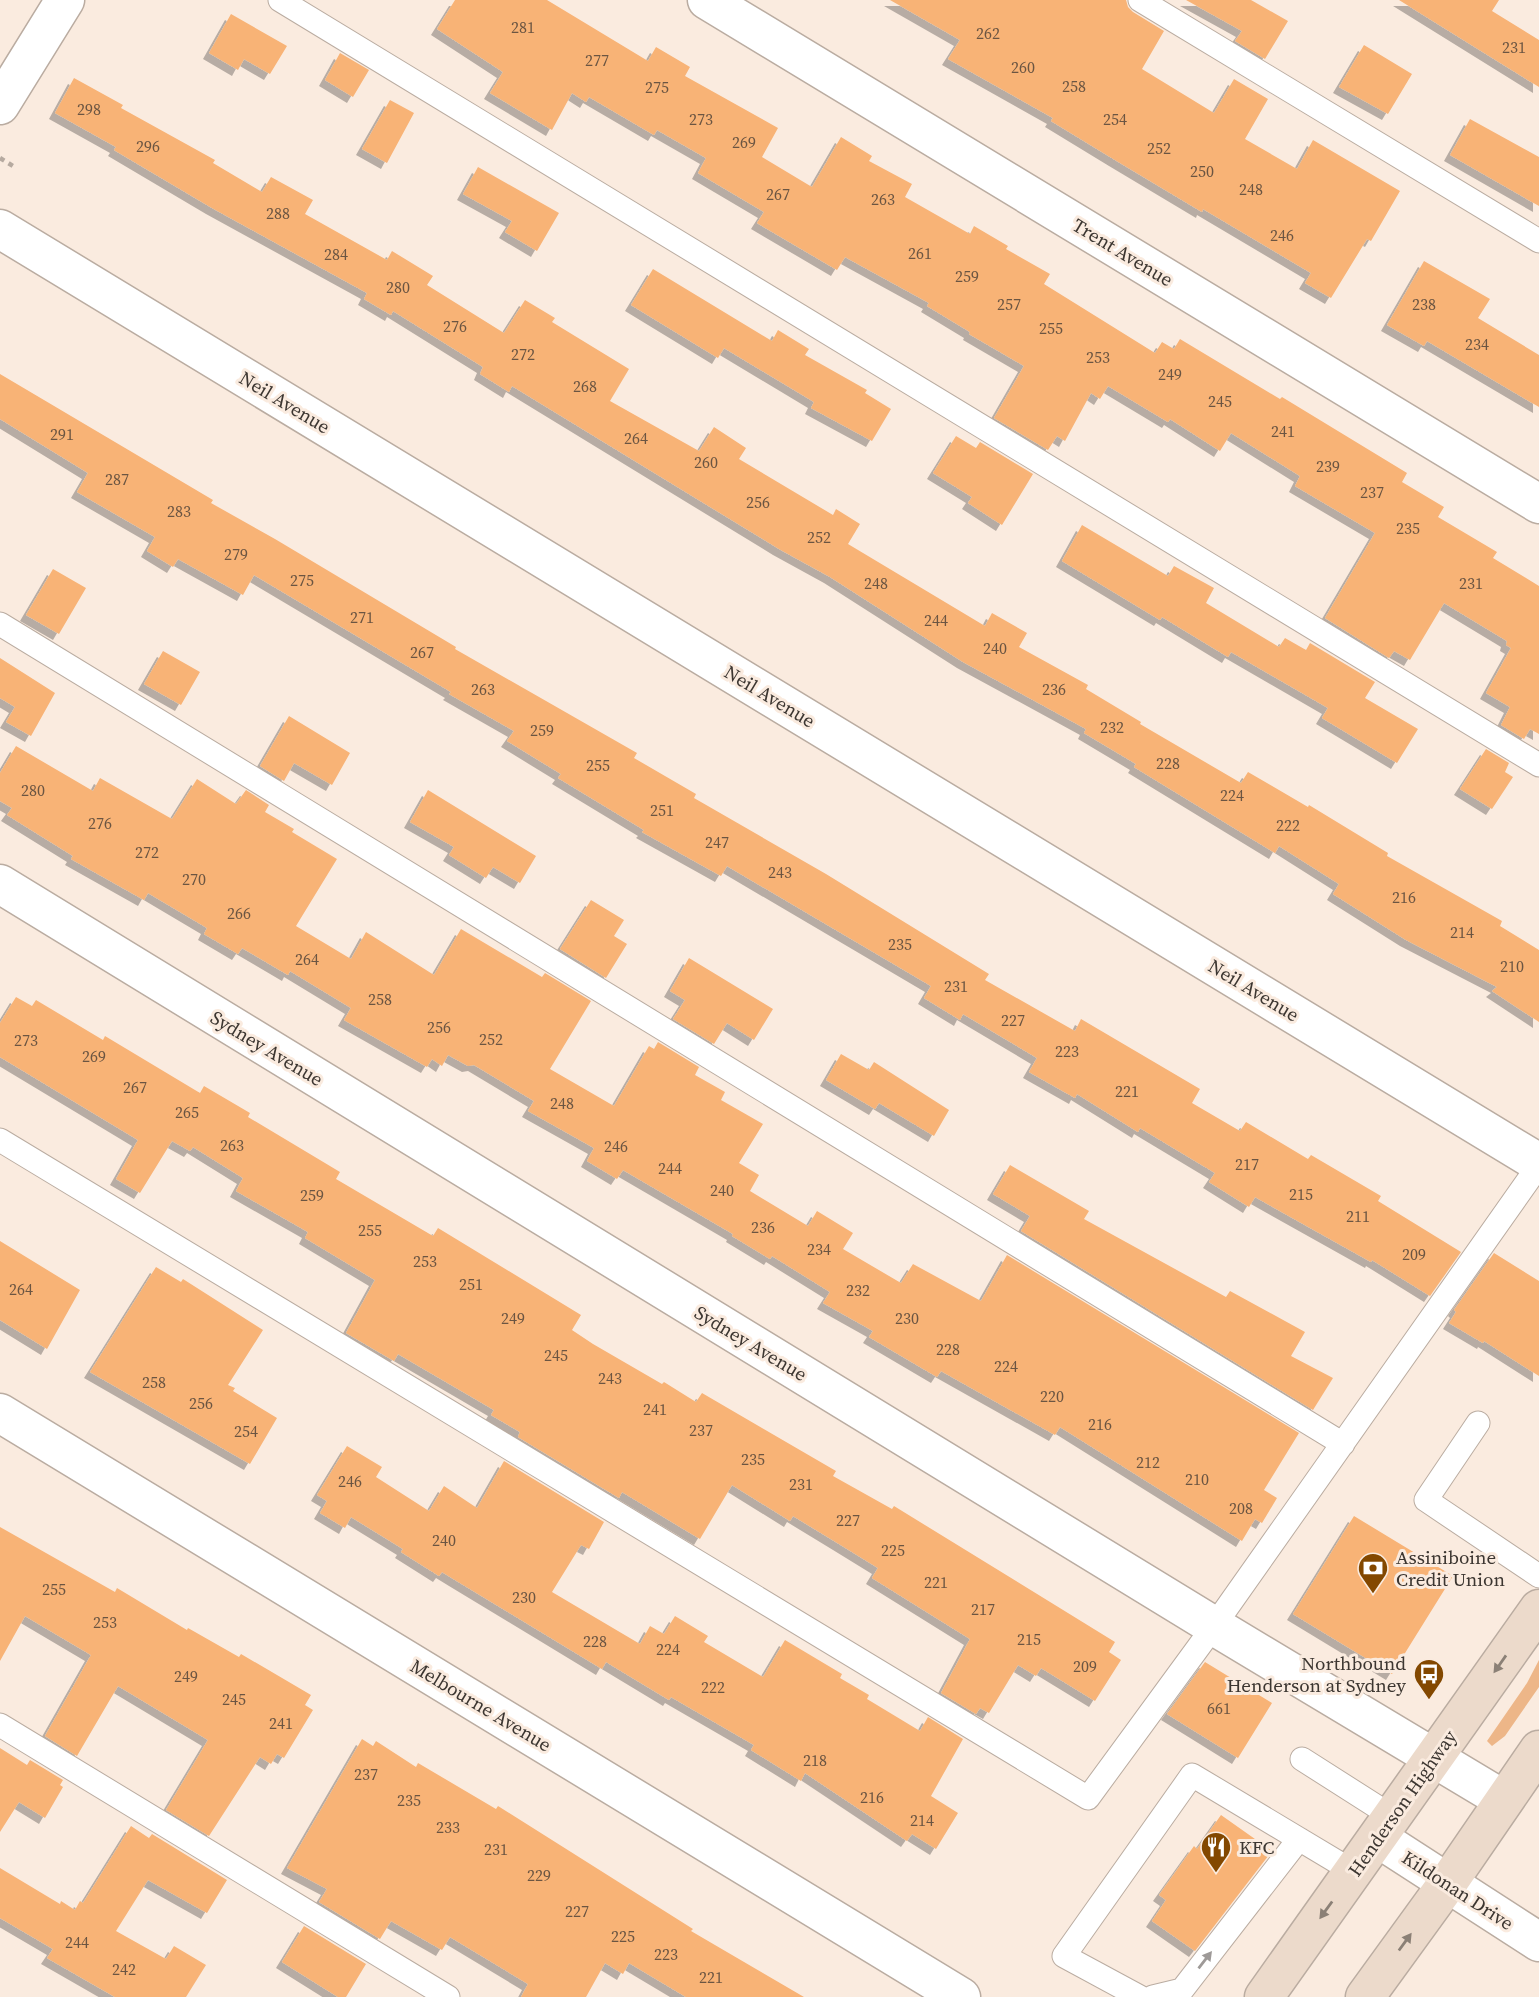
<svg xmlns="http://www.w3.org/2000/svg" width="1539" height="1997" viewBox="0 0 1539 1997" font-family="'Source Serif 4',serif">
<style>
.green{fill:#edb688}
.building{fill:#f8b376;filter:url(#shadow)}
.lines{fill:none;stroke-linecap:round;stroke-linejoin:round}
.service-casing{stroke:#baaca1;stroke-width:25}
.minor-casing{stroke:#baaca1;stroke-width:41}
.secondary-casing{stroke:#baaca1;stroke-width:41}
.path{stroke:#b6aaa0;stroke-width:4.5;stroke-dasharray:5 5;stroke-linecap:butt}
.service{stroke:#fff;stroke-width:23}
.minor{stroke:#fff;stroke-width:38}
.secondary{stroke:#ecdacb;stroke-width:38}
.oneway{fill:#8b8076}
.oneway2{fill:#9e9a98}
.labels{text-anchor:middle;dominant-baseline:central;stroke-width:6;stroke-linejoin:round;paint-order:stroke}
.number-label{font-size:16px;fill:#6b5542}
.street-label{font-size:19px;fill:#3c3631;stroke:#faebdf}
.poi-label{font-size:19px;fill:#3c3631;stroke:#faebdf;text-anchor:start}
</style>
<defs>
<filter id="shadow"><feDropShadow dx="-6" dy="6" stdDeviation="0" flood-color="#0004"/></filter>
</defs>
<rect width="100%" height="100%" fill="#faebdf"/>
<path class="green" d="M1539,1660V1687L1505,1736L1492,1746L1487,1741L1527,1683Z"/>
<path class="building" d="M455,0H547L648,61L656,47L690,67L685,76L778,128L762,157L812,187L841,137L872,156L869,161L912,184L905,197L970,234L974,226L1008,246L1006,249L1050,274L1044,284L1155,353L1162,342L1174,349L1180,339L1280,399L1282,397L1407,473L1402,482L1444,507L1438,517L1497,552L1493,558L1539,586V734L1530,729L1524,739L1501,725L1510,707L1486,693L1511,648L1506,645L1507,641L1444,603L1410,660L1394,651L1389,658L1325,618L1375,533L1295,486L1300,476L1231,433L1220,451L1170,419L1168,422L1108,386L1100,399L1091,393L1065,441L1057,436L1048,450L994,418L1024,366L969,334L970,332L927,306L929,303L845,257L837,270L757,223L764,212L698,173L706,158L657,130L654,135L589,97L586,102L572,93L552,130L490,93L503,72L437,29Z
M890,0H1126L1128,7L1133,12L1164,31L1142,69L1214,113L1234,79L1268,99L1245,139L1297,169L1313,140L1400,191L1371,241L1367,239L1331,298L1305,283L1311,273L1203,209L1202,212L1115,160L1051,121L1053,118L948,59L960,40Z
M1186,0H1251L1288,21L1265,59L1235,41L1242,31Z
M1399,0H1499L1492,11L1539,40V87Z
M231,14L287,46L270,74L244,59L238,70L209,53Z
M1364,45L1412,74L1388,114L1339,87Z
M340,53L369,70L353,97L325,80Z
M74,78L123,105L121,108L215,160L213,163L262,192L271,177L313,200L305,214L387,260L392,251L433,276L427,285L504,333L525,300L555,318L552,322L629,369L610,401L699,451L714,427L746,448L739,459L833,515L836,509L860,524L848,544L985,626L992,613L1027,633L1019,647L1088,685L1086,689L1141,722L1140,724L1241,783L1248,772L1308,807L1309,805L1388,853L1387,856L1502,921L1500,926L1539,950V1022L1492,991L1497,987L1406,940L1333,894L1339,884L1279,846L1275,853L1134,767L1136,764L1084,733L1086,729L963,662L830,577L779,549L512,386L509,392L480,374L483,367L393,311L391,315L364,299L367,293L212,208L114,150L116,147L55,113Z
M390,100L414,113L387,163L362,149Z
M1470,119L1539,157V206L1450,155Z
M478,167L559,213L537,251L505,232L512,221L463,194Z
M1424,261L1490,299L1478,318L1539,355V407L1427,341L1424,346L1387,325Z
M653,269L772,341L778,330L809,349L805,355L867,390L865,393L891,409L872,441L811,408L814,402L724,348L718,358L631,305Z
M0,374L213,500L211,503L275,539L456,647L455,649L637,753L634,758L696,794L694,798L826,874L989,974L985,980L1075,1031L1081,1019L1200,1089L1192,1103L1240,1131L1246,1122L1308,1159L1311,1155L1381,1196L1378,1201L1461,1252L1430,1296L1372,1260L1371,1262L1255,1197L1249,1207L1209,1182L1215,1173L1140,1128L1138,1132L1077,1094L1075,1098L1029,1072L1037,1058L963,1014L960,1020L924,998L931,986L727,866L721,876L642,832L644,830L558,778L561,774L507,741L514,731L449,694L451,692L254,575L243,595L178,559L173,567L147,551L155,537L77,492L88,473L0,419Z
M956,436L976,448L980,442L1033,474L1002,525L968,503L972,497L933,473Z
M1082,525L1168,576L1174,566L1214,588L1206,603L1279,647L1285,638L1306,650L1310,643L1375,682L1365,698L1418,729L1397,763L1322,718L1328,708L1231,652L1228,657L1162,617L1160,620L1062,561Z
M53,569L86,588L59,634L26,615Z
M163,651L200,672L181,705L144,684Z
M0,658L55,693L31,736L6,722L15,707L0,698Z
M289,716L350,753L332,785L294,763L284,781L260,766Z
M16,746L93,791L100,778L172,819L197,779L236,804L246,790L269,805L265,812L294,829L292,832L337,859L296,926L351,959L366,932L434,975L461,929L542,977L545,973L591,1001L550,1069L614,1106L649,1046L654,1049L658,1042L699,1067L695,1075L725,1092L721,1100L763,1124L739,1163L759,1175L750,1191L808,1226L817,1211L853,1233L843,1249L901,1283L913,1264L981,1301L1007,1255L1299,1433L1264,1490L1277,1498L1262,1523L1255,1519L1242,1541L1060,1427L1055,1435L941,1371L937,1377L869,1337L873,1331L823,1303L830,1292L772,1256L770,1259L732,1236L733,1234L623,1170L617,1179L587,1161L594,1148L528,1111L534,1101L474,1065L468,1066L448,1055L442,1066L432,1059L427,1067L344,1020L351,1008L290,971L288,975L242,948L238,954L204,934L207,928L148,893L144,900L71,859L73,856L7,815L12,808L0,801V773Z
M1486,749L1509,763L1505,772L1513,777L1492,809L1460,789Z
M428,790L536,856L520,883L493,867L486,878L449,855L454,847L410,822Z
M591,900L624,920L614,936L627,944L606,978L560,949Z
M689,958L773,1009L754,1040L727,1023L714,1044L673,1019L685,1000L670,991Z
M16,997L32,1006L36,1000L103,1040L105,1036L200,1093L204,1086L250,1113L248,1117L340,1172L336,1179L433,1236L438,1228L581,1315L572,1330L593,1344L662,1384L664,1382L696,1402L702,1393L836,1471L833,1476L892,1509L894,1506L1115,1642L1109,1652L1121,1660L1095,1701L1041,1668L1036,1676L1018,1665L989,1713L980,1708L976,1714L941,1693L970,1639L872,1578L878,1568L839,1544L793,1516L790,1521L732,1485L700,1539L622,1492L619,1498L518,1437L520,1432L491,1415L494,1410L398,1354L394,1361L346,1333L375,1280L305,1238L308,1232L236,1191L243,1178L193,1147L190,1151L172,1141L140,1193L116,1179L138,1140L0,1057V1023Z
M841,1054L869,1070L874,1062L949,1110L934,1136L879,1103L875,1109L826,1080Z
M1010,1165L1089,1211L1084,1219L1226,1297L1230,1291L1305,1332L1291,1356L1333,1378L1313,1410L1021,1231L1030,1216L993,1194Z
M0,1241L80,1290L47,1349L0,1320Z
M1494,1253L1539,1281V1376L1484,1341L1483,1343L1449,1323L1456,1312L1454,1310Z
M156,1267L181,1282L183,1279L263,1330L228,1385L235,1388L233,1391L277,1418L250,1464L90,1372Z
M347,1446L382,1467L376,1477L429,1511L444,1486L477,1508L504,1461L604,1522L589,1549L581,1545L552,1592L640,1644L650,1626L664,1634L675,1616L708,1636L704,1642L763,1677L785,1640L842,1674L840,1678L869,1695L867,1699L920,1731L928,1717L963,1739L931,1796L958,1813L936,1849L912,1834L907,1841L805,1773L801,1781L751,1750L754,1745L671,1697L669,1700L606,1662L602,1669L455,1580L442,1572L439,1576L401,1552L403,1549L351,1517L345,1528L320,1513L327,1501L317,1495Z
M1354,1516L1453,1576L1392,1674L1293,1614Z
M0,1527L115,1592L117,1588L187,1630L188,1628L239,1657L241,1654L311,1695L305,1705L313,1710L284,1758L277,1754L271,1764L260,1757L209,1836L166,1810L208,1740L118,1686L77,1756L45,1736L91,1655L25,1616L0,1661Z
M1205,1662L1272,1703L1238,1758L1167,1714Z
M362,1739L373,1746L376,1741L416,1767L418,1763L496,1809L498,1806L693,1929L691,1931L804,1997H686L629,1963L623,1974L605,1963L586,1997H521L528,1984L450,1937L442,1950L391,1921L380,1939L319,1902L327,1889L287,1868Z
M0,1748L27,1765L30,1760L63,1780L60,1785L63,1787L45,1818L19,1802L0,1832Z
M1221,1815L1272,1851L1195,1951L1152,1921L1166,1900L1159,1895L1194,1846L1197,1849Z
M131,1826L149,1838L152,1834L227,1880L207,1913L148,1880L116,1931L166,1959L174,1946L206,1965L186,1997H115L47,1958L53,1949L0,1918V1868L60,1904L61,1901L75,1910L80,1901L83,1903Z
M304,1926L366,1964L346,1997H338L282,1962Z"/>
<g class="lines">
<g class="service-casing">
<path id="service" d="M280,0L1539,765
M1140,0L1539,241
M0,624L1343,1444
M0,1140L1088,1798L1214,1626L1539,1165
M1478,1423L1426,1500L1539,1576
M0,1725L448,1997
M1302,1759L1393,1817
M1140,1997L1064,1956L1192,1775L1354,1872
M1153,1997L1182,1990L1299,1839"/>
</g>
<g class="minor-casing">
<path id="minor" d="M707,0L1539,504
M0,105L65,0
M0,229L1539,1163
M0,884L1214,1626L1504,1800
M0,1413L961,1997
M1378,1838L1539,1942"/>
</g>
<g class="secondary-casing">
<path id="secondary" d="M1264,1997L1539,1609
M1365,1997L1447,1884L1539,1750"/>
</g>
<path class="path" d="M0,158L13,166"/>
<use href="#service" class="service"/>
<use href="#minor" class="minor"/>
<use href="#secondary" class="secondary"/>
</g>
<defs><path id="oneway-solid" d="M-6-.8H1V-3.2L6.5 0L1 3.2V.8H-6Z" transform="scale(1.75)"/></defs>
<g class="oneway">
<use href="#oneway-solid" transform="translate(1500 1664) rotate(125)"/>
<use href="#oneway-solid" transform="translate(1326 1910) rotate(126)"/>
<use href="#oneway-solid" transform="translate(1405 1942) rotate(-54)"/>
</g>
<use class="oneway2" href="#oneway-solid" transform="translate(1205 1960) rotate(-52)"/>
<defs>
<g id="bank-pin" transform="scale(1.575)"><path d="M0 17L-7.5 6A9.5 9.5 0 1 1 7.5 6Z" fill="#834800" stroke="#faebdf"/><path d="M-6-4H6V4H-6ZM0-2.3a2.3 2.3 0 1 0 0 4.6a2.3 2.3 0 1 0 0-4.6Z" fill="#fff"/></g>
<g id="bus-pin" transform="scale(1.575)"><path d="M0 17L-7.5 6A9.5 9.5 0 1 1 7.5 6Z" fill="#834800" stroke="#faebdf"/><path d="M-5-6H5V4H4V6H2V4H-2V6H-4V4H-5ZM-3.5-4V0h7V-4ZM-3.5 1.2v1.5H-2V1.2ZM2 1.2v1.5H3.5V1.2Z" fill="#fff"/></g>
<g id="restaurant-pin" transform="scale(1.575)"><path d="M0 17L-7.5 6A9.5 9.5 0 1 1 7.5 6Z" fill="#834800" stroke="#faebdf"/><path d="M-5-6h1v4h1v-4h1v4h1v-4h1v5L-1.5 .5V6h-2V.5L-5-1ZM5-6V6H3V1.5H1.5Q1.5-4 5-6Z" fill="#fff"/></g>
</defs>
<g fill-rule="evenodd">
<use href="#bank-pin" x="1373" y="1568"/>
<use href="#bus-pin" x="1429" y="1674"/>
<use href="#restaurant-pin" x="1216" y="1847"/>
</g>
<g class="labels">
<g class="number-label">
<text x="523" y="27">281</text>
<text x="988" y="33">262</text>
<text x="1514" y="47">231</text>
<text x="597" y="60">277</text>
<text x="1023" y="67">260</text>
<text x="1074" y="86">258</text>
<text x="657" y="87">275</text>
<text x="89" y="109">298</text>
<text x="701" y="119">273</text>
<text x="1115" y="119">254</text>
<text x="744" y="142">269</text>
<text x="148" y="146">296</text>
<text x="1159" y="148">252</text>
<text x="1202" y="171">250</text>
<text x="1251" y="189">248</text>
<text x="778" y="194">267</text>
<text x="883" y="199">263</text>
<text x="278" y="213">288</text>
<text x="1282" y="235">246</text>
<text x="920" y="253">261</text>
<text x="336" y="254">284</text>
<text x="967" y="276">259</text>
<text x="398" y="287">280</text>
<text x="1009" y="304">257</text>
<text x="1424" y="304">238</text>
<text x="455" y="326">276</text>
<text x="1051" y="328">255</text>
<text x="1477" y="344">234</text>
<text x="523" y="354">272</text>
<text x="1098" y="357">253</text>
<text x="1170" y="374">249</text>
<text x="585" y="386">268</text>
<text x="1220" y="401">245</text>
<text x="1283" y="431">241</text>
<text x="62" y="434">291</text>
<text x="636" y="438">264</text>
<text x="706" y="462">260</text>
<text x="1328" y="466">239</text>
<text x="117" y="479">287</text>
<text x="1372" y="492">237</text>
<text x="758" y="502">256</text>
<text x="179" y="511">283</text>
<text x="1408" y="528">235</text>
<text x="819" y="537">252</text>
<text x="236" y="554">279</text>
<text x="302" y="580">275</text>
<text x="876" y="583">248</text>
<text x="1471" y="583">231</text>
<text x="362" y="617">271</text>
<text x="936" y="620">244</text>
<text x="995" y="648">240</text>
<text x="422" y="652">267</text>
<text x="483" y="689">263</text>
<text x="1054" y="689">236</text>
<text x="1112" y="727">232</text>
<text x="542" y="730">259</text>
<text x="1168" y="763">228</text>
<text x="598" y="765">255</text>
<text x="33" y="790">280</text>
<text x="1232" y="795">224</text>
<text x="662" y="810">251</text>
<text x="100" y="823">276</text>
<text x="1288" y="825">222</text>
<text x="717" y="842">247</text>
<text x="147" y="852">272</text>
<text x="780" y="872">243</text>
<text x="194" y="879">270</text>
<text x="1404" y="897">216</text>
<text x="239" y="913">266</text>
<text x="1462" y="932">214</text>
<text x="900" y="944">235</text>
<text x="307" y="959">264</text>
<text x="1512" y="966">210</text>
<text x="956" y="986">231</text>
<text x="380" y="999">258</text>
<text x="1013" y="1020">227</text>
<text x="439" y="1027">256</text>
<text x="491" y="1039">252</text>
<text x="26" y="1040">273</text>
<text x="1067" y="1051">223</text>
<text x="94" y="1056">269</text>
<text x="135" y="1087">267</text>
<text x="1127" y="1091">221</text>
<text x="562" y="1103">248</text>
<text x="187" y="1112">265</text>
<text x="232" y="1145">263</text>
<text x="616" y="1146">246</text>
<text x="1247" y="1164">217</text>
<text x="670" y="1168">244</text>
<text x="722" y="1190">240</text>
<text x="1301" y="1194">215</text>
<text x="312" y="1195">259</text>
<text x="1358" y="1216">211</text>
<text x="763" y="1227">236</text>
<text x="370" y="1230">255</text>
<text x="819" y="1249">234</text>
<text x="1414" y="1254">209</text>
<text x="425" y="1261">253</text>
<text x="471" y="1284">251</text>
<text x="21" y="1289">264</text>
<text x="858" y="1290">232</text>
<text x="513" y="1318">249</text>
<text x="907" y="1318">230</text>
<text x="948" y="1349">228</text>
<text x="556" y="1355">245</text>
<text x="1006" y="1366">224</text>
<text x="610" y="1378">243</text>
<text x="154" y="1382">258</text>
<text x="1052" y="1396">220</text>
<text x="201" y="1403">256</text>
<text x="655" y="1409">241</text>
<text x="1100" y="1424">216</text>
<text x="701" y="1430">237</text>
<text x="246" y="1431">254</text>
<text x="753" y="1459">235</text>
<text x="1148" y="1462">212</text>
<text x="1197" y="1479">210</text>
<text x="350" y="1481">246</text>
<text x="801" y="1484">231</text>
<text x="1241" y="1508">208</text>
<text x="848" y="1520">227</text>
<text x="444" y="1540">240</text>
<text x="893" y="1550">225</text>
<text x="936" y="1582">221</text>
<text x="54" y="1589">255</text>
<text x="524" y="1597">230</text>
<text x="983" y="1609">217</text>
<text x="105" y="1622">253</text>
<text x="1029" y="1639">215</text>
<text x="595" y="1641">228</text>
<text x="668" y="1649">224</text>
<text x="1085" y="1666">209</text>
<text x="186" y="1676">249</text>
<text x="713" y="1687">222</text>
<text x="234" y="1699">245</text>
<text x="1219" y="1708">661</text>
<text x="281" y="1723">241</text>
<text x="815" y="1760">218</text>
<text x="366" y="1774">237</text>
<text x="872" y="1797">216</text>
<text x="409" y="1800">235</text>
<text x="922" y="1820">214</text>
<text x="448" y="1827">233</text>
<text x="496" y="1849">231</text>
<text x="539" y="1875">229</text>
<text x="577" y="1911">227</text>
<text x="623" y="1936">225</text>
<text x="77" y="1942">244</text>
<text x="666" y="1954">223</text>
<text x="124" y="1969">242</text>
<text x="711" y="1977">221</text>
</g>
<g class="street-label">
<text transform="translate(1123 252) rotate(31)">Trent Avenue</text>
<text transform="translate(285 402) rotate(31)">Neil Avenue</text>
<text transform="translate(770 696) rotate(31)">Neil Avenue</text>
<text transform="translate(1254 990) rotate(31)">Neil Avenue</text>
<text transform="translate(267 1048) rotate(31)">Sydney Avenue</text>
<text transform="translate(751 1343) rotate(31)">Sydney Avenue</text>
<text transform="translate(481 1705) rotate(31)">Melbourne Avenue</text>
<text transform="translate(1402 1803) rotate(-55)">Henderson Highway</text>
<text transform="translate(1458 1890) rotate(33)">Kildonan Drive</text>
</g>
<g class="poi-label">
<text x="1396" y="1557">Assiniboine<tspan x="1396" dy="22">Credit Union</tspan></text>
<text x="1406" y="1663" text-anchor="end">Northbound<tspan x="1406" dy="22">Henderson at Sydney</tspan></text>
<text x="1239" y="1847">KFC</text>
</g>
</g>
</svg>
